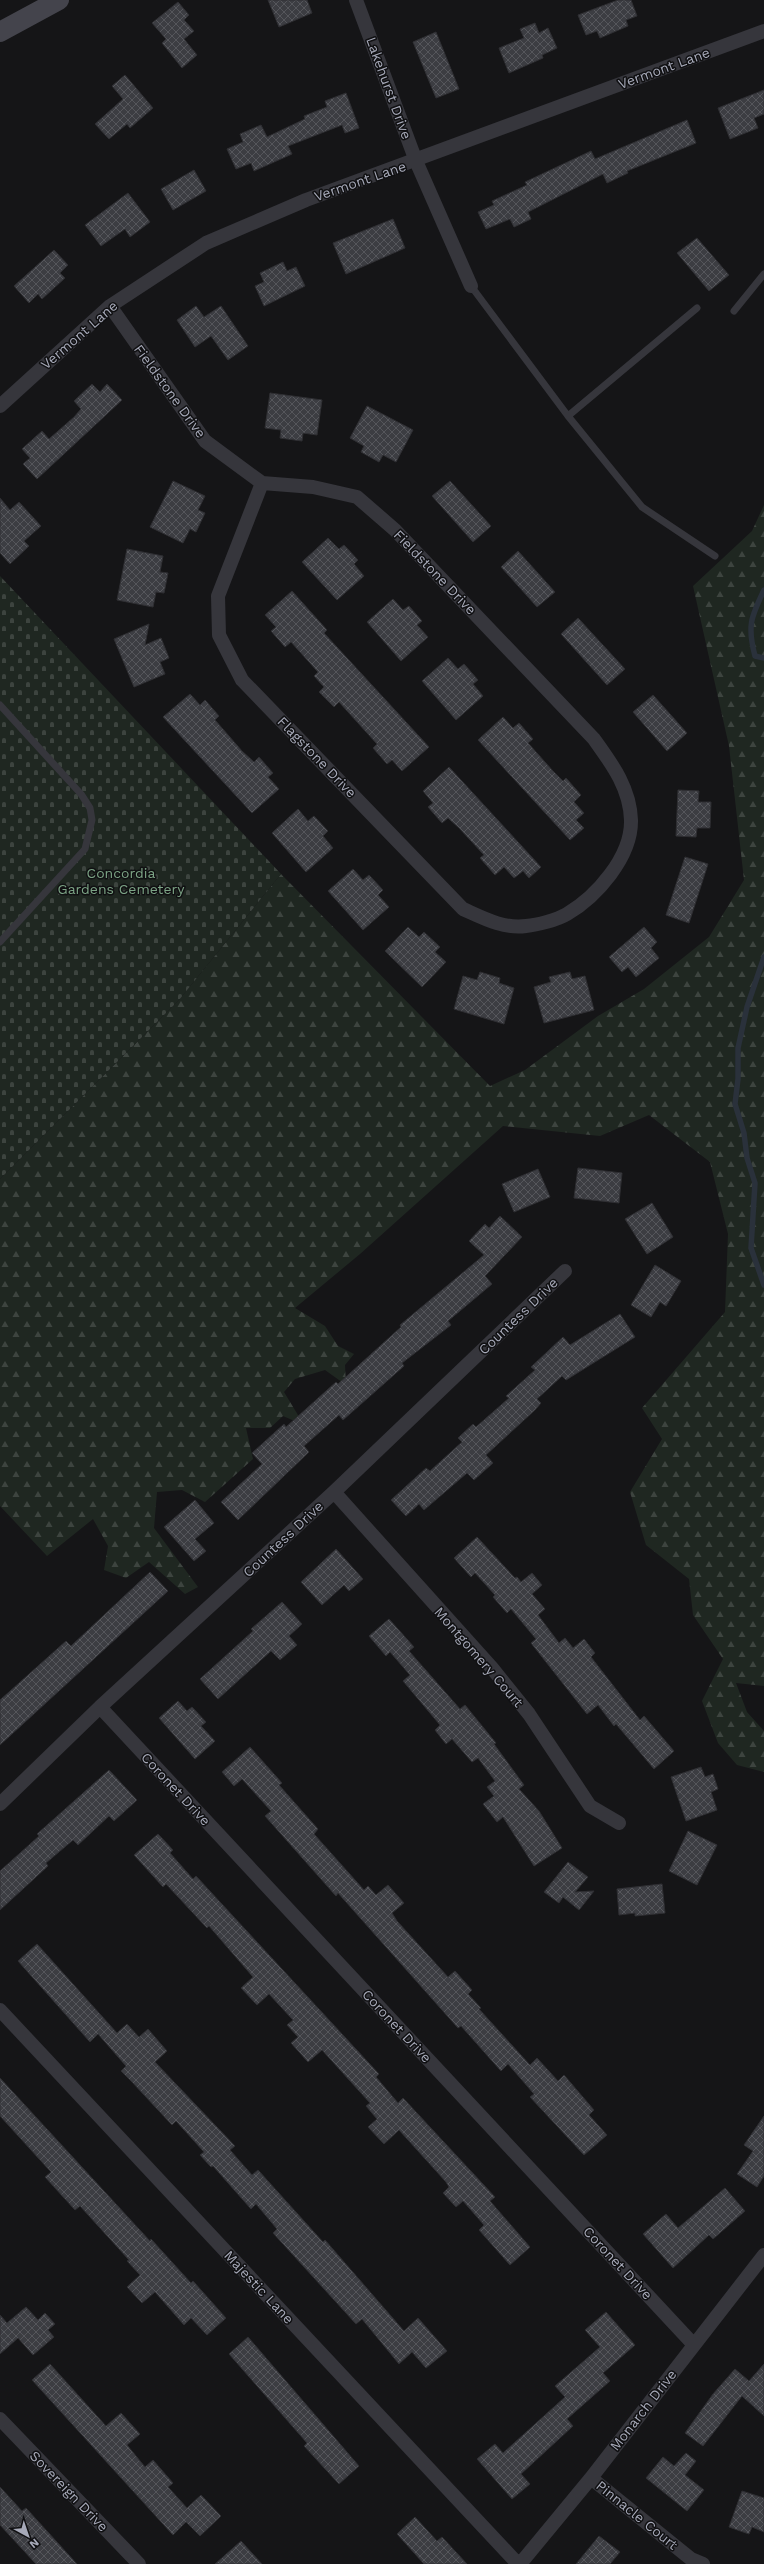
<svg xmlns="http://www.w3.org/2000/svg" width="764" height="2564" viewBox="0 0 764 2564" font-family="'Work Sans',sans-serif">
<style>
.forest{fill:url(#forest-firs)}
.cemetery{fill:url(#cemetery-stones)}
.lines{fill:none;stroke-linecap:round;stroke-linejoin:round}
.stream{stroke:#2a313b;stroke-width:5.5}
.building{fill:url(#building-cross-hatch);stroke:#2f2f33}
.lane{stroke:#36363c;stroke-width:7}
.street{stroke:#36363c;stroke-width:14}
.secondary{stroke:#44444c;stroke-width:20}
.labels{text-anchor:middle;dominant-baseline:central;stroke-width:3;stroke-linejoin:round;paint-order:stroke}
.street-label{font-size:14px;fill:#a6a9b8;stroke:#101012}
.park-label{font-size:14px;fill:#7ca385;stroke:#101012}
</style>
<defs>
<pattern id="forest-firs" width="22" height="20" patternUnits="userSpaceOnUse"><rect width="22" height="20" fill="#1f2721"/><path d="M5 1l3.5 6h-7zM16 11l3.5 6h-7z" fill="#3d443f"/></pattern>
<pattern id="cemetery-stones" width="16" height="16" patternUnits="userSpaceOnUse"><rect width="16" height="16" fill="#1f2721"/><path d="M2 7V4a2 2 0 0 1 4 0v3zM10 15v-3a2 2 0 0 1 4 0v3z" fill="#3d443f"/></pattern>
<pattern id="building-cross-hatch" width="8" height="8" patternUnits="userSpaceOnUse"><rect width="8" height="8" fill="#3c3d42"/><path d="M0 0l8 8M0 8l8-8" fill="none" stroke="#55565b"/></pattern>
</defs>
<rect width="100%" height="100%" fill="#151517"/>
<path class="forest" d="M764,505V1686L736,1683L747,1712L764,1731V1772L737,1765L718,1743L702,1701L723,1659L693,1615L689,1579L646,1545L630,1492L662,1439L642,1408L725,1312L728,1234L710,1162L649,1115L600,1136L503,1126L360,1254L295,1308L325,1326L338,1346L354,1354L345,1365L346,1385L325,1370L295,1379L284,1392L304,1425L283,1416L270,1428H246L253,1459L205,1502L182,1490L157,1492L154,1528L198,1587L185,1594L149,1562L126,1578L104,1570L108,1546L93,1519L47,1556L0,1506V1179L179,1000L281,874L490,1086L525,1070L598,1016L644,989L709,937L744,880L729,746L693,586L752,531Z"/>
<path class="cemetery" d="M0,576L281,874L179,1000L0,1179Z"/>
<g class="lines">
<path class="stream" d="M764,590C751,617 747,626 755,656L764,658
M764,957L747,1007L738,1048V1079L735,1104L744,1133L747,1158L755,1183L751,1248L764,1285"/>
</g>
<path class="building" d="M268,0H307L312,13L279,27Z
M618,0H631L637,16L626,20L628,26L600,38L597,31L586,35L578,15Z
M178,2L189,15L184,20L194,31L184,39L197,55L182,68L162,43L166,39L152,23Z
M535,23L539,33L548,28L557,48L542,55L543,58L509,73L499,48L524,38L520,29Z
M436,32L459,89L436,98L413,42Z
M125,75L153,108L130,128L127,124L109,139L95,124L123,99L112,86Z
M764,90V114L754,118L758,128L730,139L718,108Z
M346,93L359,128L345,133L342,125L288,146L292,154L254,171L251,163L236,169L227,149L243,142L240,134L261,125L267,137L305,119L304,116L327,107L325,101Z
M687,120L696,143L627,171L628,173L607,183L603,174L528,212L531,219L514,227L510,219L486,229L478,212L494,205L492,201L527,185L525,182L591,151L595,159Z
M194,170L206,191L173,210L161,189Z
M128,193L150,222L130,237L125,229L101,246L85,225Z
M393,219L405,248L346,274L333,243Z
M697,238L729,275L709,291L677,253Z
M54,250L68,265L60,273L65,278L42,299L38,294L29,303L14,286Z
M283,262L287,271L296,267L305,286L264,306L255,286L264,282L260,273Z
M196,306L204,317L221,306L248,346L228,360L211,336L195,347L177,320Z
M92,384L100,392L107,384L122,400L37,479L23,464L30,458L22,449L42,431L49,439L74,417L81,409L74,401Z
M270,393L322,400L317,435L303,433L302,441L280,438L281,430L265,428Z
M367,406L413,430L396,462L383,455L379,462L361,452L364,446L350,438Z
M173,481L205,496L198,510L205,513L196,532L190,529L183,543L150,527Z
M450,481L491,526L473,542L432,496Z
M0,498L10,510L19,502L41,526L24,541L29,546L10,564L0,553Z
M328,538L339,549L344,545L358,560L354,564L364,576L337,600L302,562Z
M127,549L163,556L160,572L168,573L164,593L156,592L153,607L117,600Z
M518,551L555,592L537,607L501,567Z
M292,591L327,630L324,633L429,747L402,771L392,760L387,764L373,748L377,744L339,702L334,707L319,692L324,687L314,676L318,672L291,642L285,647L271,631L276,627L265,615Z
M393,599L403,610L409,606L422,621L417,625L428,637L401,661L367,622Z
M578,618L625,669L607,685L561,634Z
M149,624L145,645L161,638L169,658L160,662L165,674L134,687L114,639Z
M448,658L458,669L464,664L478,680L473,684L483,696L456,720L422,681Z
M190,694L200,705L205,700L219,716L215,720L242,751L254,762L259,757L273,773L268,777L279,789L252,813L163,717Z
M653,695L687,733L667,751L633,712Z
M503,717L513,728L519,723L533,739L528,743L553,771L563,781L566,778L581,795L574,802L584,813L576,820L584,828L570,840L478,740Z
M449,767L541,867L529,878L523,871L514,878L504,867L495,875L480,858L484,855L459,828L448,818L442,823L428,807L433,803L423,791Z
M678,790L699,791L698,802H711L710,828H697L696,837L676,836Z
M298,809L308,821L314,816L328,831L323,836L333,848L306,872L272,833Z
M685,857L708,864L689,923L666,915Z
M353,869L363,880L369,875L383,890L378,895L389,907L363,930L328,891Z
M408,927L419,937L424,932L440,947L435,952L446,962L422,987L385,951Z
M644,927L657,942L651,948L659,958L636,977L628,967L622,972L609,957Z
M480,972L500,978L499,983L514,988L504,1024L454,1009L463,976L477,980Z
M570,972L572,979L585,976L594,1010L544,1023L534,987L551,982L549,977Z
M578,1168L622,1173L619,1203L574,1198Z
M538,1169L550,1197L514,1212L502,1184Z
M652,1203L673,1237L647,1254L625,1219Z
M500,1216L522,1237L485,1276L492,1284L448,1321L451,1325L402,1363L404,1366L343,1420L339,1415L304,1446L309,1452L238,1520L221,1502L262,1464L252,1453L284,1424L286,1427L336,1382L338,1384L401,1327L400,1325L484,1255L469,1241L485,1224L489,1228Z
M655,1265L681,1281L666,1306L660,1302L651,1317L631,1305Z
M620,1314L635,1337L566,1380L562,1376L537,1399L541,1403L535,1410L486,1455L493,1463L474,1480L467,1473L424,1510L419,1504L406,1516L391,1500L426,1468L430,1471L462,1442L458,1438L473,1424L476,1427L509,1398L506,1396L535,1370L531,1367L563,1337L570,1345Z
M195,1500L214,1523L195,1539L206,1551L194,1561L164,1527Z
M477,1537L515,1578L517,1577L521,1582L532,1573L542,1585L532,1594L545,1609L538,1615L559,1643L565,1638L573,1648L584,1639L595,1653L591,1657L640,1720L644,1716L674,1751L654,1769L616,1724L614,1726L598,1705L587,1714L531,1643L536,1639L511,1609L507,1613L493,1597L495,1595L475,1573L471,1577L454,1558Z
M336,1549L363,1579L349,1591L344,1585L322,1605L301,1582Z
M150,1572L168,1591L0,1745V1700L66,1641L71,1646Z
M282,1602L302,1624L289,1636L297,1645L280,1660L271,1651L218,1699L200,1679L253,1631L251,1629Z
M389,1619L414,1647L409,1651L460,1709L465,1705L496,1743L494,1744L524,1785L519,1789L539,1811L562,1848L534,1866L503,1817L497,1822L483,1804L494,1796L487,1787L495,1781L478,1758L472,1762L452,1739L446,1744L435,1730L440,1725L403,1681L410,1675L390,1652L386,1656L369,1636Z
M178,1701L187,1711L192,1707L206,1722L201,1726L215,1741L195,1759L159,1718Z
M250,1747L282,1783L279,1785L318,1829L314,1834L364,1890L368,1886L376,1895L388,1885L404,1903L392,1913L397,1921L448,1977L455,1971L472,1990L468,1994L481,2008L479,2009L530,2065L537,2058L558,2081L564,2075L594,2110L589,2115L607,2135L584,2155L530,2097L534,2094L508,2064L501,2071L461,2026L458,2028L338,1893L336,1896L265,1816L271,1811L242,1779L234,1786L222,1772Z
M701,1767L705,1777L713,1774L718,1789L711,1792L717,1810L686,1821L671,1777Z
M109,1770L137,1800L114,1821L109,1816L78,1845L73,1840L46,1863L48,1866L0,1910V1871L39,1836L37,1834Z
M688,1831L717,1845L697,1885L669,1871Z
M158,1834L173,1850L170,1853L193,1879L196,1876L379,2074L376,2077L398,2103L403,2098L495,2197L490,2201L530,2247L510,2265L479,2230L484,2225L463,2201L456,2207L443,2193L449,2187L446,2182L399,2130L384,2144L368,2127L377,2119L366,2106L370,2103L322,2050L308,2062L291,2043L298,2037L287,2025L293,2020L269,1994L257,2005L241,1988L253,1977L209,1926L207,1928L166,1884L163,1887L134,1855Z
M568,1862L588,1877L575,1892L594,1891L579,1910L563,1897L559,1903L544,1892Z
M662,1884L665,1913L635,1916V1913L619,1915L617,1889Z
M37,1944L117,2033L127,2024L139,2037L148,2029L167,2051L155,2062L235,2146L230,2150L252,2175L258,2170L323,2242L325,2240L404,2331L418,2318L447,2351L426,2368L412,2352L399,2364L362,2319L356,2324L273,2233L277,2229L256,2204L251,2209L213,2166L211,2167L200,2155L204,2152L176,2121L172,2125L132,2082L121,2071L126,2066L98,2034L90,2042L18,1961Z
M0,2078L150,2241L151,2239L191,2283L193,2281L226,2318L207,2335L191,2318L184,2325L155,2292L142,2303L127,2287L140,2275L127,2261L129,2260L80,2206L75,2210L45,2177L51,2172L0,2116Z
M764,2116V2176L757,2187L737,2174L753,2151L744,2145Z
M725,2188L745,2211L713,2239L709,2235L673,2268L643,2234L666,2214L678,2228Z
M26,2307L38,2320L45,2313L55,2324L48,2330L54,2337L33,2355L18,2338L0,2354V2315L7,2323Z
M606,2312L635,2345L603,2373L610,2381L567,2419L573,2426L521,2474L530,2484L512,2499L477,2459L495,2444L503,2453L565,2397L555,2386L600,2347L585,2330Z
M248,2337L359,2466L339,2484L304,2446L307,2443L229,2354Z
M50,2364L106,2426L121,2413L140,2434L127,2445L145,2467L153,2460L173,2483L168,2487L187,2508L201,2495L221,2516L200,2536L186,2522L173,2535L32,2380Z
M764,2364V2416L742,2396L703,2446L685,2433L713,2394L735,2369L749,2381Z
M686,2453L696,2461L685,2475L704,2490L687,2511L646,2478L663,2457L674,2466Z
M0,2487L22,2511L26,2508L77,2564H36L0,2525Z
M742,2491L764,2498V2532L752,2527L749,2534L729,2527Z
M415,2517L437,2541L442,2537L467,2564H424L397,2534Z
M599,2536L620,2552L610,2564H576Z
M241,2541L262,2564H215Z"/>
<g class="lines">
<path class="lane" d="M471,286L568,416L642,507L715,556
M734,311L764,274
M568,416L697,308
M0,705L81,794L90,808L92,820L85,849L0,942"/>
<path class="street" d="M356,0L416,161L471,286
M110,306L205,441L262,483L313,487L357,497L395,530L594,739C612,764 630,788 631,820C632,857 596,897 567,914C557,920 537,925 526,926C503,929 483,918 463,909L242,680L219,635L218,596L262,483
M0,406L110,306L206,243L306,200L764,31
M334,1492L492,1668L529,1714L590,1806L619,1823
M100,1707L694,2345
M0,1804L100,1707L334,1492L565,1271
M0,2010L518,2564
M0,2419L139,2564
M591,2478L691,2559L703,2564
M520,2564L591,2478L764,2255"/>
<path class="secondary" d="M0,32L59,0"/>
</g>
<g class="labels">
<g class="street-label">
<text transform="translate(664 68) rotate(-20)">Vermont Lane</text>
<text transform="translate(389 88) rotate(70)">Lakehurst Drive</text>
<text transform="translate(360 181) rotate(-19)">Vermont Lane</text>
<text transform="translate(79 335) rotate(-41)">Vermont Lane</text>
<text transform="translate(170 391) rotate(54)">Fieldstone Drive</text>
<text transform="translate(435 572) rotate(46)">Fieldstone Drive</text>
<text transform="translate(317 757) rotate(46)">Flagstone Drive</text>
<text transform="translate(518 1316) rotate(-44)">Countess Drive</text>
<text transform="translate(283 1539) rotate(-43)">Countess Drive</text>
<text transform="translate(479 1657) rotate(49)">Montgomery Court</text>
<text transform="translate(176 1789) rotate(47)">Coronet Drive</text>
<text transform="translate(397 2026) rotate(47)">Coronet Drive</text>
<text transform="translate(618 2263) rotate(47)">Coronet Drive</text>
<text transform="translate(259 2287) rotate(47)">Majestic Lane</text>
<text transform="translate(643 2410) rotate(-52)">Monarch Drive</text>
<text transform="translate(69 2491) rotate(46)">Sovereign Drive</text>
<text transform="translate(637 2515) rotate(39)">Pinnacle Court</text>
</g>
<g class="park-label">
<text x="121" y="873">Concordia<tspan x="121" dy="16">Gardens Cemetery</tspan></text>
</g>
</g>
<g transform="translate(28 2536) rotate(140)" stroke="#101012" stroke-width="3" paint-order="stroke">
<path d="M0-3L7 15L0 10L-7 15Z" fill="#a6a9b8"/>
<text y="-6" font-size="11" font-weight="bold" text-anchor="middle" fill="#a6a9b8">N</text>
</g>
</svg>
